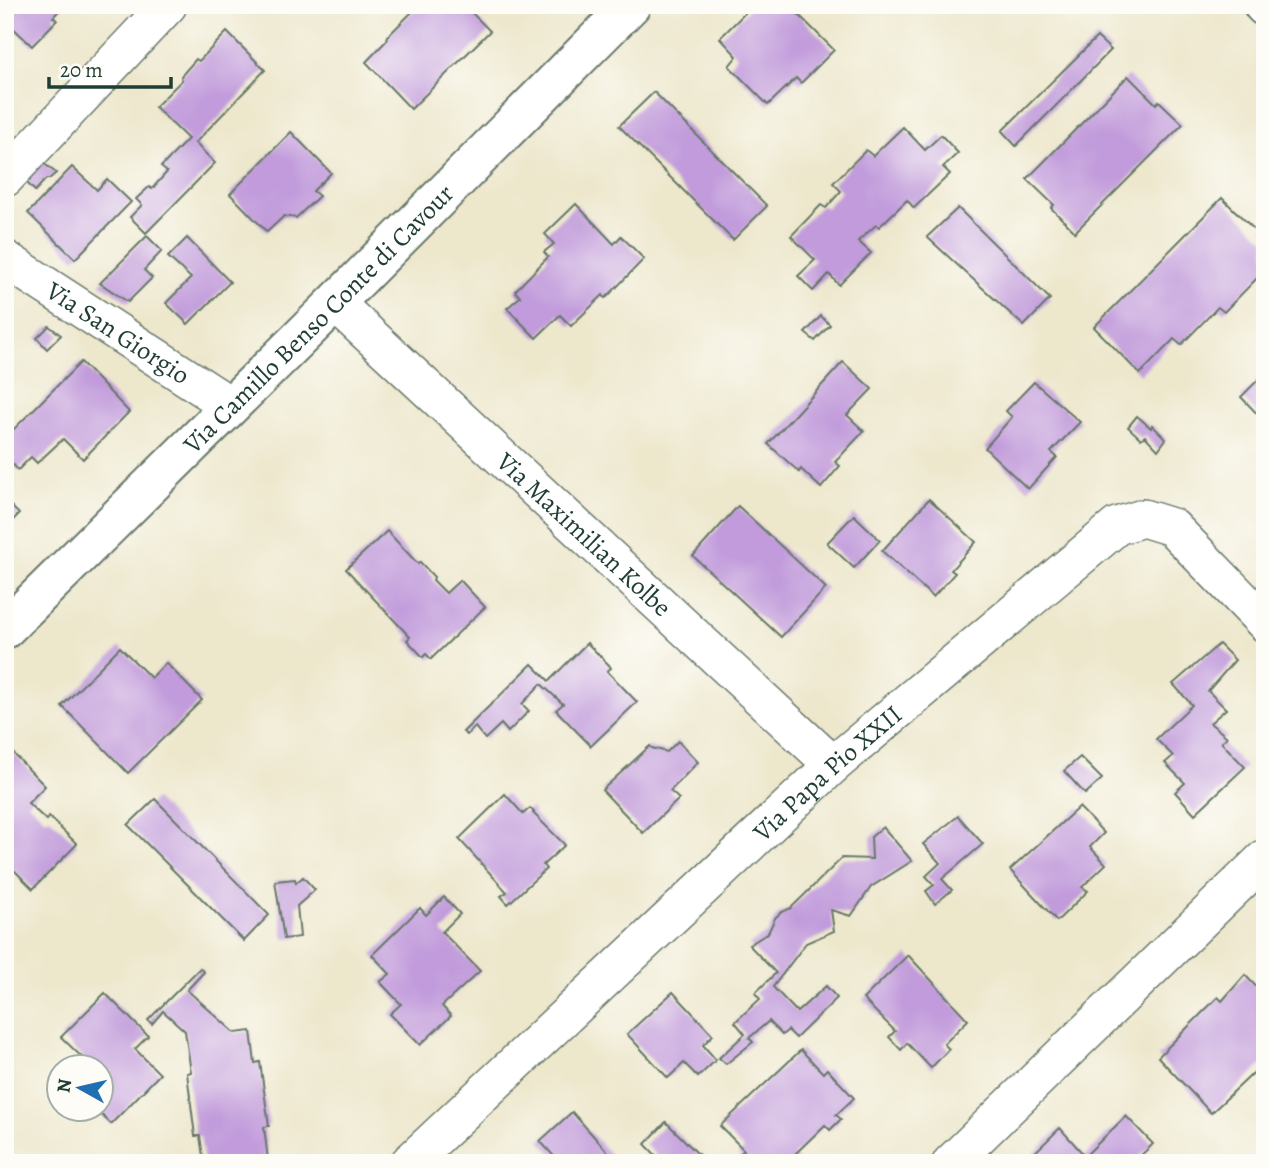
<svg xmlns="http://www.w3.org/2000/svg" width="1270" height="1168" font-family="Alegreya,serif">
<rect width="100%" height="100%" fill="#fdfcf7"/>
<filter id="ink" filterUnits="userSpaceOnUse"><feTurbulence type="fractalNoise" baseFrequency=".0143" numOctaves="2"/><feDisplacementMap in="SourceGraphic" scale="14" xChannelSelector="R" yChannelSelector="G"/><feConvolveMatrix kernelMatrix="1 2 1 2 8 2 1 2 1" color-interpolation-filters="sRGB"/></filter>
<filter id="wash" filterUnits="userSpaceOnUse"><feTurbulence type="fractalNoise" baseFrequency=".00686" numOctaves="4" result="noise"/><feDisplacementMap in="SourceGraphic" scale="28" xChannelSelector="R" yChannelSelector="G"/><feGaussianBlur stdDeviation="1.57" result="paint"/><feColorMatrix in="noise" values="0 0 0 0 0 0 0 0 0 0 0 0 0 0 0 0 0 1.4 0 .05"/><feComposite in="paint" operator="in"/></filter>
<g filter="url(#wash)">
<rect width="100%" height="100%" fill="#ede7cc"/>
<g id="blocks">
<!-- building -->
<g fill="#c19bdb">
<path d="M 5,5 L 64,5 L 53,17 L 57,20 L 32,46 L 8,23 L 5,27 Z"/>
<path d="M 419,5 L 464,5 L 490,31 L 411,109 L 366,62 L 388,39 L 387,37 Z"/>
<path d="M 753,5 L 789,5 L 834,50 L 801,83 L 796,78 L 768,105 L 729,66 L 737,56 L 720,38 Z"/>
<path d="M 227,32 L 265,70 L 195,143 L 215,163 L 146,233 L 130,217 L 142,205 L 136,199 L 149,187 L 152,189 L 167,172 L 161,167 L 188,139 L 155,107 L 182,80 L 181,76 L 196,59 L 199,61 Z"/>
<path d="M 1097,37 L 1111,50 L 1016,146 L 1002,131 Z"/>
<path d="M 1128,76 L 1156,104 L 1159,101 L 1183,124 L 1075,232 L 1051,208 L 1054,205 L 1027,179 Z"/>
<path d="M 654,92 L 767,206 L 733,240 L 619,126 Z"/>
<path d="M 903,127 L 925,150 L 941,135 L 958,153 L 943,167 L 950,174 L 914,208 L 907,200 L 879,227 L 876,225 L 858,241 L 871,253 L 839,285 L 829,274 L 813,291 L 798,276 L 815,260 L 791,236 L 821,205 L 826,208 L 841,191 L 833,183 L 866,150 L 873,156 Z"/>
<path d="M 291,132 L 331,173 L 313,191 L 319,196 L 296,218 L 284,216 L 267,232 L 230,194 Z"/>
<path d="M 42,162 L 56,173 L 49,179 L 46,179 L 35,191 L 25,181 Z"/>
<path d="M 72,167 L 97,190 L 107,179 L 131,202 L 75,259 L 28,213 Z"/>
<path d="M 1222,198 L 1265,240 L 1265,270 L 1224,312 L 1218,307 L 1181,345 L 1174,339 L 1140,374 L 1094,327 Z"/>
<path d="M 576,204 L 614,244 L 621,236 L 644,259 L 607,297 L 605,298 L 603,295 L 571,326 L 560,315 L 536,338 L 507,308 L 520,297 L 515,291 L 548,257 L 544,252 L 554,244 L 545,234 Z"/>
<path d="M 958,208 L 1050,299 L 1024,326 L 927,237 Z"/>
<path d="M 147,236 L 162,251 L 144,270 L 152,278 L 128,302 L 100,283 Z"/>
<path d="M 187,238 L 230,282 L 188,324 L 166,303 L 191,278 L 168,257 Z"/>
<path d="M 821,316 L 830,325 L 815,341 L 805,333 Z"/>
<path d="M 49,326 L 61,335 L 47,349 L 37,338 Z"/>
<path d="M 81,362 L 129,412 L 83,459 L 63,439 L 37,463 L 31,457 L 18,470 L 5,456 L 5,433 L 7,431 L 9,434 Z"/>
<path d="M 843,362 L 872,389 L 847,415 L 864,431 L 835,462 L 840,466 L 821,488 L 801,469 L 799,472 L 768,444 Z"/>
<path d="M 1265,373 L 1265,422 L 1241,397 Z"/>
<path d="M 1034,382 L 1080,422 L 1051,452 L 1057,457 L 1028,489 L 985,448 L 1012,417 L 1006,411 Z"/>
<path d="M 1137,416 L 1151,428 L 1152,425 L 1166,439 L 1158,450 L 1145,436 L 1141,439 L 1128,427 Z"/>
<path d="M 929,499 L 976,542 L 951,570 L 955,573 L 933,597 L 882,551 Z"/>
<path d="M 5,500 L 19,514 L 5,528 Z"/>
<path d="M 738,506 L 826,588 L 781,637 L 693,556 Z"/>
<path d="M 854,515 L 880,540 L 854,568 L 827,543 Z"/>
<path d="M 387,531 L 418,564 L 420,562 L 434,577 L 433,580 L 446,593 L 460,580 L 485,607 L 431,659 L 426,654 L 423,657 L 407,640 L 410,637 L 346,569 Z"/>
<path d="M 587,643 L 609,665 L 611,668 L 607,671 L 637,702 L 591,746 L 556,710 L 563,704 L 541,684 L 522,704 L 529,711 L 508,732 L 501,724 L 485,739 L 475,727 L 467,735 L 463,732 L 532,664 L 549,681 Z"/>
<path d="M 1219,644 L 1235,660 L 1208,691 L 1226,709 L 1210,723 L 1227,737 L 1221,742 L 1245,767 L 1195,814 L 1175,792 L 1185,783 L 1165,763 L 1173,756 L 1156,739 L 1192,705 L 1173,684 Z"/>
<path d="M 120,647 L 151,678 L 166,663 L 202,700 L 128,773 L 62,706 Z"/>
<path d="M 678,741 L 698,762 L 670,791 L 679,799 L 643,833 L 602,790 L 650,746 L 652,748 L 667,752 Z"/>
<path d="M 5,745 L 45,786 L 28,803 L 46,820 L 49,817 L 77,844 L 33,889 L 5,861 Z"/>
<path d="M 1080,757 L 1102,779 L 1085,794 L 1064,771 Z"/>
<path d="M 505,794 L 523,814 L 530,808 L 534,812 L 533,813 L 565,845 L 543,865 L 546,869 L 508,904 L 501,896 L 507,892 L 459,839 Z"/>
<path d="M 155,799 L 269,915 L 244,941 L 128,825 Z"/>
<path d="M 1079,807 L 1104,833 L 1090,847 L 1106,864 L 1082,887 L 1088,891 L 1057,921 L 1010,870 Z"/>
<path d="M 958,816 L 983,844 L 942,879 L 952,890 L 935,904 L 926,891 L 934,885 L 926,876 L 940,863 L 923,844 Z"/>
<path d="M 883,827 L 912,861 L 871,887 L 851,916 L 831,910 L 834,931 L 806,943 L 773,987 L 797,1012 L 826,986 L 837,998 L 796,1038 L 788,1030 L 782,1035 L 769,1021 L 749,1038 L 753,1042 L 726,1064 L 719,1058 L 745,1034 L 735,1022 L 760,999 L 755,993 L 776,973 L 749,945 L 768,933 L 775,918 L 780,913 L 791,908 L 842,858 L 872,859 L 871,837 Z"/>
<path d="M 303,877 L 315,890 L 297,906 L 300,937 L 284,939 L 275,881 L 295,879 L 296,883 Z"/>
<path d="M 444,897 L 460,914 L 442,932 L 480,971 L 442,1006 L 451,1016 L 420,1045 L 390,1014 L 401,1004 L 380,982 L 390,974 L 372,955 L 420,908 L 426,915 Z"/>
<path d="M 908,955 L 968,1020 L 944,1044 L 949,1049 L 931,1068 L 907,1043 L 901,1050 L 889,1037 L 895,1031 L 863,999 Z"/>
<path d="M 200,968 L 204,972 L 187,990 L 235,1033 L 251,1031 L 255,1063 L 260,1062 L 269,1126 L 264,1127 L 268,1160 L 244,1163 L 204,1163 L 200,1136 L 195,1136 L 187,1073 L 191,1072 L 185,1031 L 163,1011 L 152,1024 L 148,1020 Z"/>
<path d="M 1245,975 L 1265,996 L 1265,1062 L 1211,1113 L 1158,1057 L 1218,997 L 1222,1001 Z"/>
<path d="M 673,992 L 713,1035 L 703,1045 L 716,1060 L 698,1077 L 684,1063 L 668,1078 L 627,1034 Z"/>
<path d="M 105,993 L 148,1036 L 135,1049 L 160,1074 L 111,1124 L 95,1109 L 102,1109 L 102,1083 L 105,1080 L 102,1077 L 102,1066 L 91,1066 L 61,1037 Z"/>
<path d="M 801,1050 L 823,1073 L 827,1069 L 854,1098 L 836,1115 L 841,1119 L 830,1130 L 825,1125 L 793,1156 L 798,1160 L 795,1163 L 745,1163 L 738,1155 L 744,1150 L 720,1126 Z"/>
<path d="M 572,1112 L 598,1141 L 618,1163 L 560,1163 L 540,1141 Z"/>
<path d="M 1126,1116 L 1153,1144 L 1135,1161 L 1136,1163 L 1024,1163 L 1060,1128 L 1085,1156 Z"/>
<path d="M 666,1122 L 700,1156 L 706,1163 L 663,1163 L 645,1144 Z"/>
</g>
</g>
</g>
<g filter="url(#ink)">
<use href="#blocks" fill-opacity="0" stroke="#677869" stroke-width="2"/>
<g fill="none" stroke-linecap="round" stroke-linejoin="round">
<defs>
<g id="minor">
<path d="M 5,178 L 168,5"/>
<path id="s1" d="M 5,259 L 231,406"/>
<path id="s2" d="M 335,303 L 833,765"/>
<path id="s3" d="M 409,1163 L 833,765 L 1117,526 L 1143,518 L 1172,527 L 1265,623"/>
<path d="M 951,1163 L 1265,858"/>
</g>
<g id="tertiary">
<path d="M 1263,5 L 1265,7"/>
<path id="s4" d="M 5,629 L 335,303 L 631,5"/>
</g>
</defs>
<!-- minor casing -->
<use href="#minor" stroke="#677869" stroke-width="40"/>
<!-- tertiary casing -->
<use href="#tertiary" stroke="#677869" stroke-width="42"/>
<!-- minor -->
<use href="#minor" stroke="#fff" stroke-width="37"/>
<!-- tertiary -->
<use href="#tertiary" stroke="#fff" stroke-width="38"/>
</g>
</g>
<g text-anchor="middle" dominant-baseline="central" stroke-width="5" stroke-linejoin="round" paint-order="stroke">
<!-- street labels -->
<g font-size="26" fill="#1f3d34" stroke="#fdfcf7">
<text stroke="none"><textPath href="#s4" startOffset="441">Via Camillo Benso Conte di Cavour</textPath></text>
<text stroke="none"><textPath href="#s1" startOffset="135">Via San Giorgio</textPath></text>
<text stroke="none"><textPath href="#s2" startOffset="340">Via Maximilian Kolbe</textPath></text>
<text stroke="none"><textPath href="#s3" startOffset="572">Via Papa Pio XXII</textPath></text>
</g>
</g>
<!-- margin -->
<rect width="1270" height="1168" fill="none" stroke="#fdfcf7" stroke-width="28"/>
<!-- north arrow -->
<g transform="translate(80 1088) rotate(278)"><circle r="33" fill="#fdfcf7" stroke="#a4b0a9" stroke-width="2"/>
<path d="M0-5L12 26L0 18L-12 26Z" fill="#1f6fb2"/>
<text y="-10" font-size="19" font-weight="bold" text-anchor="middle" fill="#1f3d34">N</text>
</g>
<!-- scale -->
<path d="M49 77v10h122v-10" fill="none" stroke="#1f3d34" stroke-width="3.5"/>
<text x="60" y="77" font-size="21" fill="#1f3d34" stroke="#fdfcf7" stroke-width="5" paint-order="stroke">20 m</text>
</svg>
